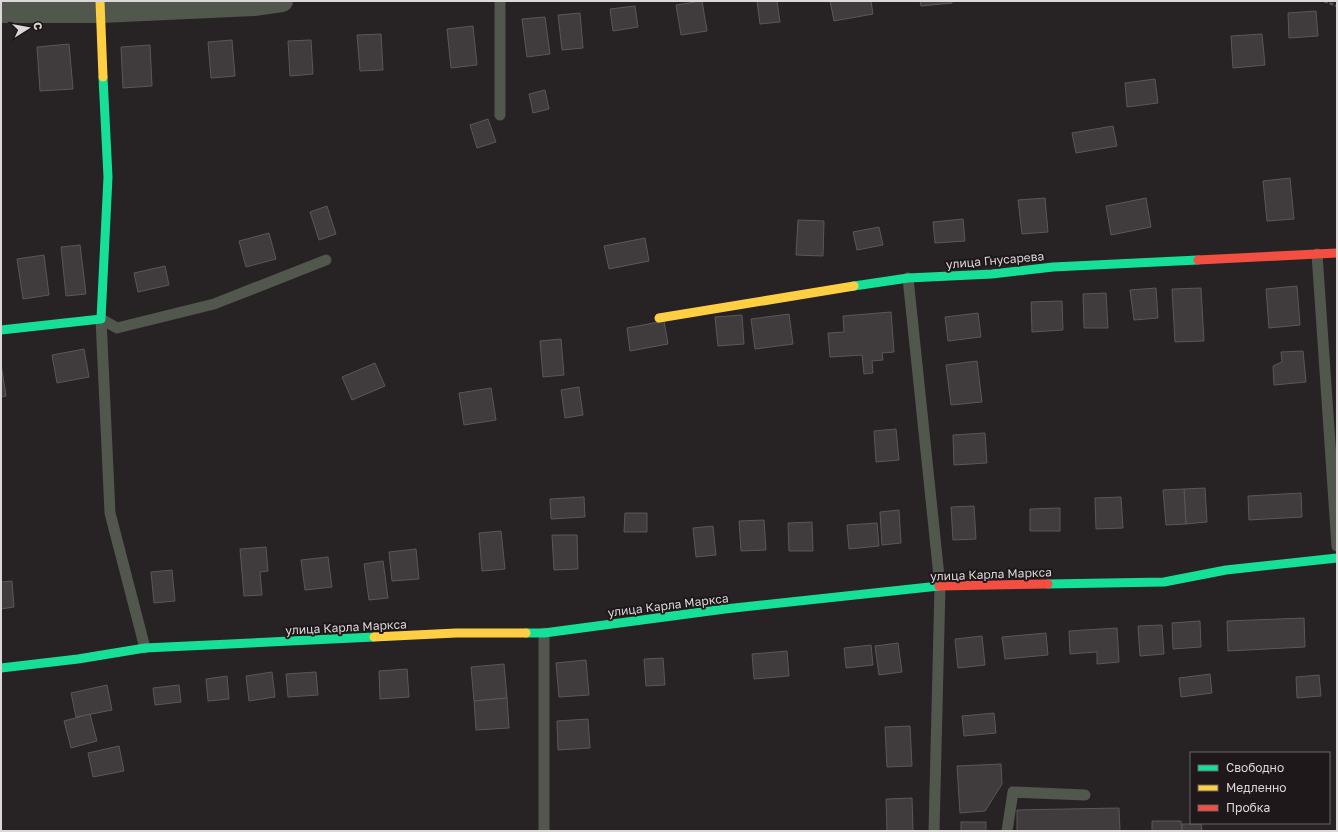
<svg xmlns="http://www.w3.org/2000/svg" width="1338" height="832" font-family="'Golos Text',sans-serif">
<rect width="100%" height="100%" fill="#272224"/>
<!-- building -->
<g fill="#403c3e" stroke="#5b5759">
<path d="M 702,1 L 707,31 L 681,35 L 676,5 Z"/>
<path d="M 757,1 L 777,1 L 780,22 L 760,24 Z"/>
<path d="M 830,1 L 871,1 L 873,14 L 834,21 Z"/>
<path d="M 920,1 L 952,1 L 952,3 L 921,6 Z"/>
<path d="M 635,6 L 638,27 L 613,31 L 610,9 Z"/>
<path d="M 1316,11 L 1318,36 L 1289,38 L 1288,13 Z"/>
<path d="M 580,13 L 583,48 L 562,50 L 558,15 Z"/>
<path d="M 545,17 L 550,54 L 527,57 L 522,19 Z"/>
<path d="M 473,26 L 477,65 L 451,68 L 447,29 Z"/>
<path d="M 381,34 L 383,70 L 360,71 L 357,35 Z"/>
<path d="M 1262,34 L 1265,65 L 1233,68 L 1231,36 Z"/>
<path d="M 232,40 L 235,76 L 211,78 L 208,42 Z"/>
<path d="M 311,40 L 313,74 L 290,76 L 288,41 Z"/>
<path d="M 69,44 L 73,89 L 40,91 L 37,47 Z"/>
<path d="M 150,45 L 152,86 L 123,88 L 121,47 Z"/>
<path d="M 1155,79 L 1158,103 L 1127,107 L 1125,83 Z"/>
<path d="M 545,90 L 549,109 L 533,113 L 529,94 Z"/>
<path d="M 488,119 L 496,142 L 477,148 L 470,125 Z"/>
<path d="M 1113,126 L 1117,146 L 1076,153 L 1072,133 Z"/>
<path d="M 1290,178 L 1294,219 L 1267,221 L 1263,181 Z"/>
<path d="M 1045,198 L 1048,232 L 1022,234 L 1018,200 Z"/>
<path d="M 1146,198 L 1151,227 L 1111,235 L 1106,206 Z"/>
<path d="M 327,206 L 336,234 L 319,240 L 310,212 Z"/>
<path d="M 963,219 L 965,241 L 935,243 L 933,222 Z"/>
<path d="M 798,220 L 824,221 L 823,256 L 796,255 Z"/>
<path d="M 879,227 L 883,245 L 857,250 L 853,232 Z"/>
<path d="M 269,233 L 276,259 L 246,267 L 239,241 Z"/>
<path d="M 645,238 L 649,261 L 609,269 L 604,246 Z"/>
<path d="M 80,245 L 86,294 L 66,296 L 61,247 Z"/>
<path d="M 44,255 L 49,295 L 23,299 L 17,259 Z"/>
<path d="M 165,266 L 169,285 L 138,292 L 134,273 Z"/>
<path d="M 1297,286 L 1300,325 L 1269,328 L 1266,289 Z"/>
<path d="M 1156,288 L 1158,318 L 1134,320 L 1130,290 Z"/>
<path d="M 1201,288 L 1204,341 L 1175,342 L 1172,289 Z"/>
<path d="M 1106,293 L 1108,328 L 1084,328 L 1083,294 Z"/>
<path d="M 1062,301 L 1063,330 L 1032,332 L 1031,302 Z"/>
<path d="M 891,312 L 894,352 L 882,353 L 883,360 L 872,361 L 873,373 L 864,374 L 862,355 L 830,357 L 828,333 L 844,332 L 843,316 Z"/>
<path d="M 978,313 L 981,337 L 948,341 L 945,317 Z"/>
<path d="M 789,314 L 793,344 L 755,349 L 751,319 Z"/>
<path d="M 742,315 L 744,344 L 718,346 L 715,317 Z"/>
<path d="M 664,321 L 668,344 L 630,351 L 627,328 Z"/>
<path d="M 561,339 L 564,375 L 543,377 L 540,341 Z"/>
<path d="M 84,349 L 89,377 L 57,383 L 52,355 Z"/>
<path d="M 1303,351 L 1306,382 L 1274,385 L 1273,366 L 1282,362 L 1281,352 Z"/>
<path d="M 977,361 L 982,402 L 951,405 L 946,365 Z"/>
<path d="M 375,363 L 385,386 L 352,400 L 342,377 Z"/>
<path d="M 1,364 L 6,396 L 1,397 Z"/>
<path d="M 579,387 L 583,415 L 565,418 L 561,390 Z"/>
<path d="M 491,388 L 496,420 L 464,425 L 459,393 Z"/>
<path d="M 896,429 L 899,460 L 876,462 L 874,431 Z"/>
<path d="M 985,433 L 987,463 L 954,465 L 953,435 Z"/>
<path d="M 1205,488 L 1207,522 L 1186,524 L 1184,489 Z"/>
<path d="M 1184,489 L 1186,524 L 1166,525 L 1163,490 Z"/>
<path d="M 1301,493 L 1302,517 L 1249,520 L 1248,496 Z"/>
<path d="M 584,497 L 585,517 L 551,519 L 550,499 Z"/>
<path d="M 1121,497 L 1123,528 L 1096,529 L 1095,498 Z"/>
<path d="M 974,506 L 976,539 L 953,540 L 951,507 Z"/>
<path d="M 1060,508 L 1060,531 L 1030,531 L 1030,509 Z"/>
<path d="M 899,510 L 901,543 L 882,545 L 880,512 Z"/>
<path d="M 625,513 L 647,513 L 647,532 L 624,532 Z"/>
<path d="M 764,520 L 766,550 L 741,551 L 739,521 Z"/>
<path d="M 812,522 L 813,551 L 789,551 L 788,523 Z"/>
<path d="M 877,523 L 879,546 L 849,549 L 847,525 Z"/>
<path d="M 713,526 L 716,555 L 696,557 L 693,528 Z"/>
<path d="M 501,531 L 505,569 L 482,571 L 479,533 Z"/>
<path d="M 552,535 L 577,535 L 578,569 L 554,570 Z"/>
<path d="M 266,547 L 268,571 L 260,572 L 262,595 L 244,596 L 240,549 Z"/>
<path d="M 416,549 L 419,579 L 392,581 L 389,552 Z"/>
<path d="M 328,557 L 332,587 L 305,590 L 301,560 Z"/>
<path d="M 383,561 L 388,598 L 369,600 L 364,564 Z"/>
<path d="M 172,570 L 175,601 L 154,603 L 151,572 Z"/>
<path d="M 12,581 L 14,607 L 1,609 L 1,582 Z"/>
<path d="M 1304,618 L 1305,647 L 1228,651 L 1227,621 Z"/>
<path d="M 1200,621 L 1201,647 L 1173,649 L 1172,623 Z"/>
<path d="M 1162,625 L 1164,654 L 1140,656 L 1138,626 Z"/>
<path d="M 1117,628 L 1119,662 L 1097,664 L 1097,652 L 1070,654 L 1069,631 Z"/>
<path d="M 1046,633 L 1048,655 L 1005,659 L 1002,637 Z"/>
<path d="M 982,636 L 985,665 L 958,668 L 955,639 Z"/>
<path d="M 898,643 L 902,672 L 879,675 L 875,646 Z"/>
<path d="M 871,645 L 873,665 L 846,668 L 844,648 Z"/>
<path d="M 787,651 L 789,676 L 754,679 L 752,654 Z"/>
<path d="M 663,658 L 665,685 L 646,686 L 644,659 Z"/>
<path d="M 586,660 L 589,695 L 559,697 L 556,663 Z"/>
<path d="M 504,664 L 507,698 L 474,701 L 471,667 Z"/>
<path d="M 407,669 L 409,697 L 380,699 L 379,671 Z"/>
<path d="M 272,672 L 275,697 L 249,701 L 246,676 Z"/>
<path d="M 316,672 L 318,695 L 288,697 L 286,674 Z"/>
<path d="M 1210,674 L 1212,693 L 1181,697 L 1179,678 Z"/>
<path d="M 1319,675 L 1321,696 L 1297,698 L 1296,677 Z"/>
<path d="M 227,676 L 229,699 L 208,701 L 206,679 Z"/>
<path d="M 107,685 L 112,710 L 76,717 L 71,693 Z"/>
<path d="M 179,685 L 181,702 L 155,705 L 153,688 Z"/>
<path d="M 507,698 L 509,728 L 476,730 L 474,701 Z"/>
<path d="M 994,713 L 996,733 L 964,736 L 962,716 Z"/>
<path d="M 90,714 L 97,741 L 71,748 L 64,721 Z"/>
<path d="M 588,719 L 590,748 L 558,750 L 557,721 Z"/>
<path d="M 910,726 L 912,766 L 887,767 L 885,727 Z"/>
<path d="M 119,746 L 124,771 L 93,777 L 88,753 Z"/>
<path d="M 1001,764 L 1002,784 L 985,811 L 960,813 L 957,766 Z"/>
<path d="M 912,798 L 913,831 L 887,831 L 886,799 Z"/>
<path d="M 1119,808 L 1120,831 L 1017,831 L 1017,810 Z"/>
<path d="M 1152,821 L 1181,821 L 1182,831 L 1152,831 Z"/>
<rect x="961" y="822" width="25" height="9"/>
<path d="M 1182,824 L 1201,824 L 1202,831 L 1182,831 Z"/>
</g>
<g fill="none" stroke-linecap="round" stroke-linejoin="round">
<!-- path -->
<path stroke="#565853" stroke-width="2.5" stroke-dasharray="4 2" stroke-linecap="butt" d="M 1324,1 L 1337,6"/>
<!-- lane -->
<g stroke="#51574d" stroke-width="11">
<path d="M 500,115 L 500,1"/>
<path d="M 1317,254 L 1337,546"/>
<path d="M 908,278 L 940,586 L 934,831"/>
<path d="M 101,319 L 110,513 L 145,648"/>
<path d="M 101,319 L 117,328 L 214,304 L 326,260"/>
<path d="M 544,831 L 544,633"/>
<path d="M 1007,831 L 1013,792 L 1085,795"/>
</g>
<!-- street -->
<path stroke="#51574d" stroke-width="22" d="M 1,12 L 101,12 L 254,5 L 282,1"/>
<!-- fast -->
<g stroke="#16e098" stroke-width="9">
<path d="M 854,286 L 908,278 L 992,274 L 1053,267 L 1198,260"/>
<path d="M 1,330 L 101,319 L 108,177 L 103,77"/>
<path d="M 1048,584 L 1164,582 L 1226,570 L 1337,558"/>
<path d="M 526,633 L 544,633 L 725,609 L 939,586"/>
<path d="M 1,668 L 78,659 L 145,648 L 374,637"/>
</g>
<!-- slow -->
<g stroke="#ffcf43" stroke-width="9">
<path d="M 100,1 L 103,77"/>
<path d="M 659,318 L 854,286"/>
<path d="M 374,637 L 456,633 L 526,633"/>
</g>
<!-- jam -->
<g stroke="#f24e42" stroke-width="9">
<path d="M 1198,260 L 1337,253"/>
<path d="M 939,586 L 1048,584"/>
</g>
</g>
<g text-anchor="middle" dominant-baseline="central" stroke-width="4" stroke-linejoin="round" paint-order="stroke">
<!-- street labels -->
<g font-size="12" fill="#dcd7d9" stroke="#1e181b">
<text transform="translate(995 260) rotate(-5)">улица Гнусарева</text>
<text transform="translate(991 574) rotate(-2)">улица Карла Маркса</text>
<text transform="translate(668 605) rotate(-7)">улица Карла Маркса</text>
<text transform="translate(346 627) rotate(-3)">улица Карла Маркса</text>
</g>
</g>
<!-- border -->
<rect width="1338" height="832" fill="none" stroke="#dcd7d9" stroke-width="4"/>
<!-- legend -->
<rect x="1190" y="752" width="140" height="72" fill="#1e181b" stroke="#6a6467"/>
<rect x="1198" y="765" width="20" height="6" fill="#16e098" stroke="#6a6467"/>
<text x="1226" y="772" font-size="12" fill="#dcd7d9">Свободно</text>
<rect x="1198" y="785" width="20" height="6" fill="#ffcf43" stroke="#6a6467"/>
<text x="1226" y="792" font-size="12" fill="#dcd7d9">Медленно</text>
<rect x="1198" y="805" width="20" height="6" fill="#f24e42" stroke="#6a6467"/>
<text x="1226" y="812" font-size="12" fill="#dcd7d9">Пробка</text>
<!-- north arrow -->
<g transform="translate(28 28) rotate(79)" stroke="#1e181b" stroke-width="3" paint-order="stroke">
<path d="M0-3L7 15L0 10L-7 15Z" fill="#dcd7d9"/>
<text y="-6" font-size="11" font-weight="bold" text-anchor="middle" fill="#dcd7d9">С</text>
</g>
</svg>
